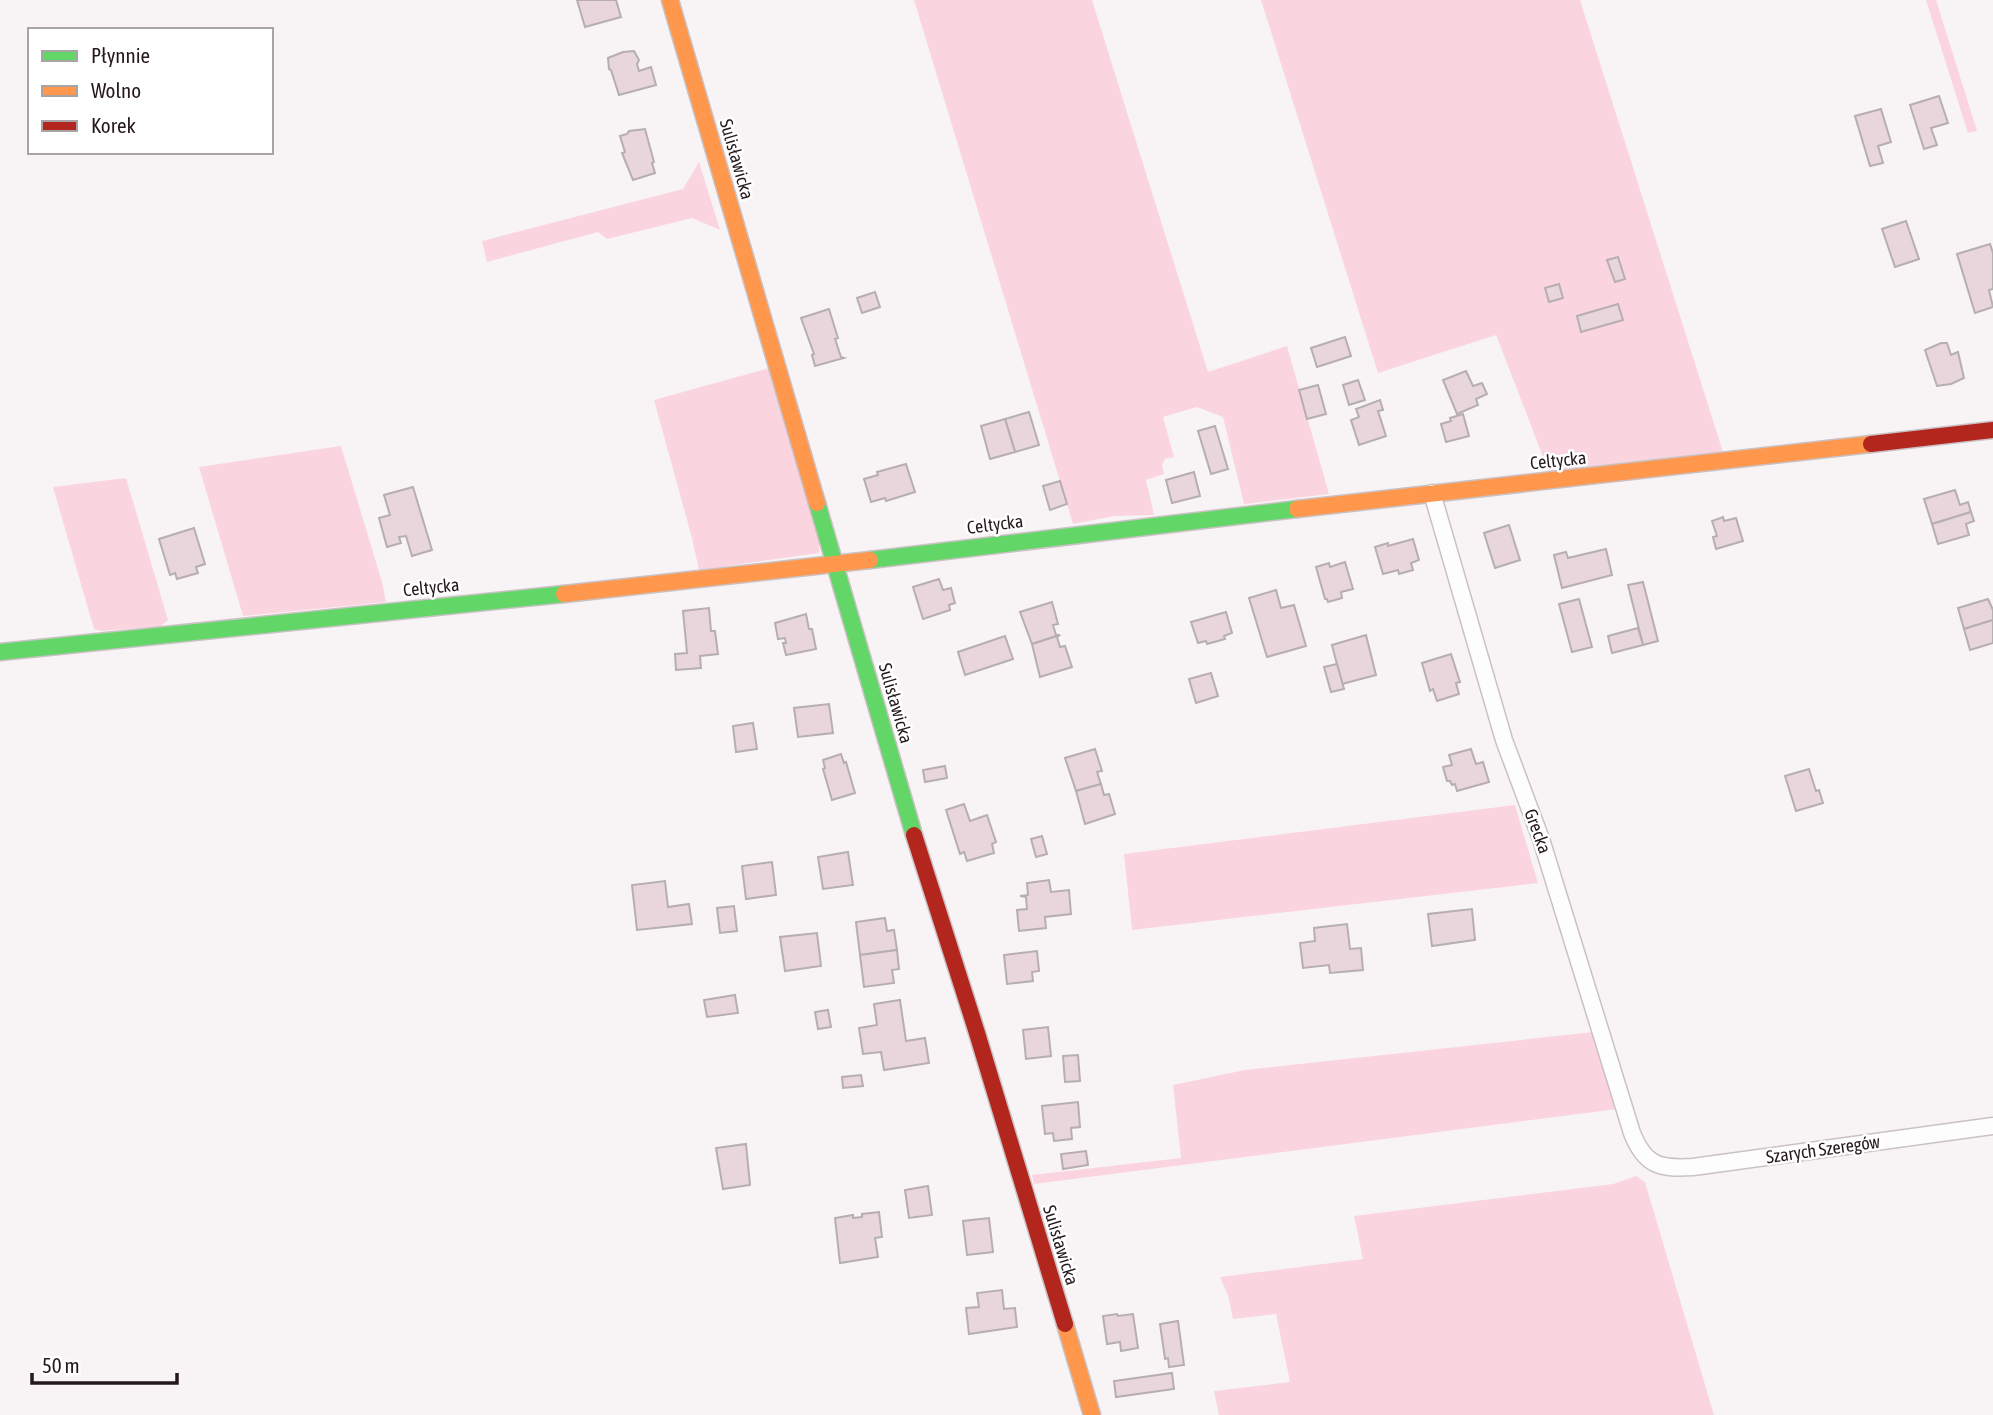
<svg xmlns="http://www.w3.org/2000/svg" width="1993" height="1415" font-family="'Asap Condensed',sans-serif">
<rect width="100%" height="100%" fill="#f8f4f5"/>
<!-- green -->
<g fill="#fad5e0">
<path d="M 914,0 L 1092,0 L 1208,372 L 1287,346 L 1329,494 L 1244,504 L 1223,417 L 1197,407 L 1163,417 L 1174,457 L 1165,459 L 1162,465 L 1164,474 L 1146,480 L 1154,515 L 1114,516 L 1073,524 Z"/>
<path d="M 1261,0 L 1580,0 L 1723,452 L 1549,472 L 1496,335 L 1378,373 Z"/>
<path d="M 1926,0 L 1936,0 L 1977,131 L 1968,133 Z"/>
<path d="M 699,162 L 720,230 L 692,218 L 607,239 L 598,232 L 487,262 L 482,241 L 683,189 Z"/>
<path d="M 769,368 L 819,542 L 819,553 L 699,570 L 692,538 L 654,400 Z"/>
<path d="M 341,446 L 382,582 L 386,602 L 243,616 L 199,467 Z"/>
<path d="M 126,478 L 168,620 L 161,626 L 101,631 L 94,629 L 53,487 Z"/>
<path d="M 1515,805 L 1538,883 L 1132,930 L 1124,854 Z"/>
<path d="M 1594,1032 L 1617,1109 L 1034,1184 L 1032,1175 L 1181,1158 L 1173,1085 L 1245,1070 Z"/>
<path d="M 1636,1176 L 1645,1182 L 1714,1415 L 1219,1415 L 1214,1391 L 1290,1382 L 1276,1314 L 1233,1319 L 1228,1295 L 1220,1277 L 1363,1259 L 1354,1216 L 1613,1184 Z"/>
</g>
<!-- building -->
<g fill="#e8d6dc" stroke="#b6aeb0" stroke-width="2">
<path d="M 577,0 L 616,0 L 621,17 L 585,27 Z"/>
<path d="M 634,51 L 639,60 L 637,64 L 639,71 L 651,67 L 656,85 L 619,95 L 611,70 L 609,69 L 608,58 L 623,52 Z"/>
<path d="M 1939,96 L 1948,123 L 1931,128 L 1937,145 L 1924,149 L 1910,105 Z"/>
<path d="M 1881,109 L 1891,142 L 1878,146 L 1883,163 L 1870,166 L 1855,116 Z"/>
<path d="M 645,129 L 654,162 L 652,163 L 655,173 L 633,180 L 622,153 L 625,152 L 620,136 L 627,134 L 629,131 Z"/>
<path d="M 1906,221 L 1919,259 L 1895,267 L 1882,229 Z"/>
<path d="M 1990,244 L 1993,253 L 1993,289 L 1989,290 L 1993,307 L 1975,313 L 1957,254 Z"/>
<path d="M 1618,257 L 1625,279 L 1615,282 L 1607,260 Z"/>
<path d="M 1559,284 L 1563,298 L 1549,302 L 1545,288 Z"/>
<path d="M 875,292 L 880,307 L 862,313 L 857,298 Z"/>
<path d="M 1618,304 L 1623,320 L 1581,332 L 1577,316 Z"/>
<path d="M 829,309 L 838,338 L 835,339 L 841,357 L 844,358 L 815,366 L 812,355 L 814,354 L 801,318 Z"/>
<path d="M 1345,337 L 1351,356 L 1317,367 L 1311,348 Z"/>
<path d="M 1941,343 L 1947,343 L 1951,355 L 1958,352 L 1964,378 L 1951,384 L 1937,386 L 1925,350 Z"/>
<path d="M 1466,371 L 1473,386 L 1482,383 L 1487,394 L 1476,399 L 1478,405 L 1457,414 L 1443,380 Z"/>
<path d="M 1358,380 L 1365,400 L 1349,405 L 1343,385 Z"/>
<path d="M 1318,385 L 1326,414 L 1307,419 L 1299,390 Z"/>
<path d="M 1380,400 L 1383,410 L 1378,411 L 1386,436 L 1359,445 L 1351,420 L 1359,417 L 1356,409 Z"/>
<path d="M 1029,412 L 1039,445 L 1015,452 L 1005,419 Z"/>
<path d="M 1463,414 L 1469,436 L 1446,442 L 1441,424 L 1451,421 L 1450,418 Z"/>
<path d="M 1005,419 L 1015,452 L 990,459 L 981,426 Z"/>
<path d="M 1215,426 L 1228,469 L 1211,474 L 1198,431 Z"/>
<path d="M 906,464 L 915,492 L 886,501 L 885,498 L 871,502 L 864,479 L 878,475 L 877,472 Z"/>
<path d="M 1194,472 L 1200,496 L 1172,503 L 1166,480 Z"/>
<path d="M 1060,481 L 1067,504 L 1050,510 L 1043,486 Z"/>
<path d="M 413,487 L 432,550 L 412,556 L 406,536 L 399,537 L 401,543 L 387,547 L 379,518 L 390,515 L 384,495 Z"/>
<path d="M 1955,490 L 1960,505 L 1968,502 L 1971,512 L 1932,524 L 1924,499 Z"/>
<path d="M 1971,512 L 1974,521 L 1966,524 L 1969,535 L 1938,544 L 1932,524 Z"/>
<path d="M 1723,517 L 1724,521 L 1736,518 L 1743,541 L 1716,549 L 1713,537 L 1717,536 L 1712,521 Z"/>
<path d="M 1509,525 L 1520,560 L 1495,568 L 1484,533 Z"/>
<path d="M 194,528 L 205,564 L 196,567 L 198,573 L 177,579 L 175,573 L 170,575 L 159,539 Z"/>
<path d="M 1413,539 L 1419,560 L 1411,563 L 1413,570 L 1399,574 L 1398,570 L 1383,574 L 1375,547 L 1388,543 L 1388,546 Z"/>
<path d="M 1606,549 L 1612,575 L 1562,588 L 1554,555 L 1566,552 L 1568,558 Z"/>
<path d="M 1345,562 L 1353,589 L 1341,592 L 1342,598 L 1328,602 L 1327,599 L 1325,599 L 1316,567 L 1329,563 L 1330,567 Z"/>
<path d="M 939,579 L 943,590 L 951,588 L 955,603 L 949,605 L 950,610 L 923,619 L 913,587 Z"/>
<path d="M 1643,582 L 1658,641 L 1643,645 L 1628,585 Z"/>
<path d="M 1276,590 L 1281,608 L 1294,605 L 1306,646 L 1267,657 L 1249,598 Z"/>
<path d="M 1579,599 L 1592,647 L 1572,652 L 1559,604 Z"/>
<path d="M 1988,599 L 1993,610 L 1993,620 L 1964,629 L 1958,608 Z"/>
<path d="M 1052,602 L 1058,624 L 1053,625 L 1056,635 L 1060,635 L 1032,644 L 1020,612 Z"/>
<path d="M 709,608 L 711,631 L 715,631 L 718,654 L 700,656 L 701,668 L 676,670 L 675,654 L 687,653 L 683,611 Z"/>
<path d="M 1226,612 L 1232,633 L 1224,636 L 1225,639 L 1207,644 L 1206,641 L 1198,643 L 1191,622 Z"/>
<path d="M 806,614 L 809,629 L 812,629 L 816,649 L 786,655 L 783,643 L 786,643 L 785,638 L 778,639 L 775,623 Z"/>
<path d="M 1993,620 L 1993,643 L 1970,650 L 1964,629 Z"/>
<path d="M 1638,628 L 1643,645 L 1612,653 L 1608,636 Z"/>
<path d="M 1060,635 L 1057,637 L 1060,647 L 1065,646 L 1072,667 L 1040,677 L 1032,644 Z"/>
<path d="M 1366,635 L 1376,675 L 1342,684 L 1332,645 Z"/>
<path d="M 1005,636 L 1013,659 L 965,675 L 958,652 Z"/>
<path d="M 1451,654 L 1460,682 L 1456,683 L 1459,694 L 1437,701 L 1433,689 L 1430,691 L 1422,663 Z"/>
<path d="M 1337,664 L 1344,689 L 1331,692 L 1324,667 Z"/>
<path d="M 1211,673 L 1218,696 L 1196,703 L 1189,679 Z"/>
<path d="M 829,704 L 833,733 L 798,737 L 794,708 Z"/>
<path d="M 753,723 L 757,749 L 736,752 L 733,726 Z"/>
<path d="M 1095,749 L 1102,771 L 1097,772 L 1101,784 L 1076,791 L 1065,758 Z"/>
<path d="M 1471,749 L 1476,764 L 1483,762 L 1489,782 L 1457,791 L 1455,784 L 1452,785 L 1450,781 L 1447,781 L 1443,767 L 1452,765 L 1449,755 Z"/>
<path d="M 841,754 L 844,763 L 846,762 L 855,793 L 832,800 L 823,769 L 825,768 L 823,760 Z"/>
<path d="M 945,766 L 947,778 L 925,782 L 923,770 Z"/>
<path d="M 1809,769 L 1816,791 L 1819,790 L 1823,803 L 1796,811 L 1785,776 Z"/>
<path d="M 1101,784 L 1104,795 L 1109,794 L 1115,814 L 1085,824 L 1076,791 Z"/>
<path d="M 964,804 L 970,821 L 987,815 L 996,842 L 992,844 L 994,853 L 967,861 L 964,852 L 960,854 L 946,810 Z"/>
<path d="M 1042,836 L 1047,854 L 1036,857 L 1031,839 Z"/>
<path d="M 848,852 L 853,885 L 823,889 L 818,857 Z"/>
<path d="M 772,862 L 776,895 L 746,899 L 742,866 Z"/>
<path d="M 1049,880 L 1051,892 L 1069,890 L 1071,914 L 1045,917 L 1046,928 L 1019,931 L 1017,910 L 1027,909 L 1026,897 L 1020,896 L 1028,895 L 1027,883 Z"/>
<path d="M 665,881 L 668,907 L 689,904 L 692,924 L 637,930 L 632,885 Z"/>
<path d="M 734,906 L 737,931 L 720,933 L 717,908 Z"/>
<path d="M 1472,909 L 1475,940 L 1432,946 L 1428,914 Z"/>
<path d="M 885,918 L 887,931 L 894,930 L 897,950 L 860,955 L 856,922 Z"/>
<path d="M 1347,924 L 1350,949 L 1361,948 L 1363,970 L 1330,973 L 1329,965 L 1303,968 L 1300,943 L 1315,941 L 1314,928 Z"/>
<path d="M 817,933 L 821,966 L 785,971 L 780,937 Z"/>
<path d="M 897,950 L 899,969 L 892,970 L 894,983 L 864,987 L 860,955 Z"/>
<path d="M 1037,951 L 1039,971 L 1032,972 L 1033,981 L 1007,984 L 1004,955 Z"/>
<path d="M 735,995 L 738,1013 L 707,1017 L 704,1000 Z"/>
<path d="M 900,1000 L 906,1041 L 925,1038 L 929,1063 L 884,1070 L 881,1052 L 863,1054 L 859,1028 L 877,1025 L 874,1004 Z"/>
<path d="M 828,1010 L 831,1027 L 818,1029 L 815,1012 Z"/>
<path d="M 1048,1027 L 1051,1056 L 1026,1059 L 1023,1030 Z"/>
<path d="M 1078,1055 L 1080,1081 L 1065,1082 L 1063,1056 Z"/>
<path d="M 861,1075 L 863,1086 L 843,1088 L 842,1077 Z"/>
<path d="M 1078,1102 L 1080,1127 L 1071,1128 L 1072,1139 L 1054,1141 L 1053,1133 L 1045,1134 L 1042,1106 Z"/>
<path d="M 746,1144 L 750,1185 L 723,1189 L 716,1148 Z"/>
<path d="M 1086,1151 L 1088,1165 L 1063,1169 L 1061,1154 Z"/>
<path d="M 928,1186 L 932,1215 L 909,1218 L 905,1190 Z"/>
<path d="M 879,1212 L 882,1237 L 875,1238 L 878,1257 L 840,1263 L 835,1218 L 853,1215 L 853,1218 L 862,1217 L 862,1214 Z"/>
<path d="M 989,1218 L 993,1252 L 967,1255 L 963,1221 Z"/>
<path d="M 1002,1290 L 1004,1309 L 1015,1308 L 1017,1327 L 969,1334 L 966,1308 L 979,1307 L 977,1293 Z"/>
<path d="M 1117,1314 L 1118,1316 L 1133,1314 L 1138,1348 L 1121,1351 L 1120,1342 L 1107,1344 L 1103,1316 Z"/>
<path d="M 1178,1321 L 1184,1365 L 1169,1367 L 1168,1358 L 1165,1359 L 1160,1324 Z"/>
<path d="M 1172,1373 L 1174,1389 L 1116,1397 L 1114,1381 Z"/>
</g>
<g fill="none" stroke-linecap="round" stroke-linejoin="round">
<defs>
<path id="street" d="M 1432,493 L 1504,740 L 1541,839 L 1632,1133 C 1645,1166 1660,1169 1693,1167 L 1993,1126"/>
<g id="fast">
<path d="M 817,503 L 914,835"/>
<path d="M 870,560 L 1297,509"/>
<path d="M 0,652 L 564,594"/>
</g>
<g id="slow">
<path d="M 670,0 L 817,503"/>
<path d="M 1297,509 L 1871,444"/>
<path d="M 564,594 L 870,560"/>
<path d="M 1065,1324 L 1092,1415"/>
</g>
<g id="jam">
<path d="M 1871,444 L 1993,430"/>
<path d="M 914,835 L 977,1033 L 1065,1324"/>
</g>
</defs>
<!-- street casing -->
<use href="#street" stroke="#cac1c4" stroke-width="19"/>
<!-- fast casing -->
<use href="#fast" stroke="#cac1c4" stroke-width="19"/>
<!-- slow casing -->
<use href="#slow" stroke="#cac1c4" stroke-width="19"/>
<!-- jam casing -->
<use href="#jam" stroke="#cac1c4" stroke-width="19"/>
<!-- street -->
<use href="#street" stroke="#fefdfe" stroke-width="16"/>
<!-- fast -->
<use href="#fast" stroke="#63d668" stroke-width="16"/>
<!-- slow -->
<use href="#slow" stroke="#ff974d" stroke-width="16"/>
<!-- jam -->
<use href="#jam" stroke="#b3261e" stroke-width="16"/>
</g>
<g text-anchor="middle" dominant-baseline="central" stroke-width="5" stroke-linejoin="round" paint-order="stroke">
<!-- street labels -->
<g font-size="18" fill="#25181c" stroke="#fff">
<text transform="translate(737 159) rotate(74)">Sulisławicka</text>
<text transform="translate(1558 460) rotate(-6)">Celtycka</text>
<text transform="translate(995 524) rotate(-7)">Celtycka</text>
<text transform="translate(431 587) rotate(-6)">Celtycka</text>
<text transform="translate(896 703) rotate(74)">Sulisławicka</text>
<text transform="translate(1538 831) rotate(70)">Grecka</text>
<text transform="translate(1823 1149) rotate(-8)">Szarych Szeregów</text>
<text transform="translate(1061 1245) rotate(73)">Sulisławicka</text>
</g>
</g>
<!-- legend -->
<rect x="28" y="28" width="245" height="126" fill="#ffffff" stroke="#a8a3a4" stroke-width="2"/>
<rect x="42" y="51" width="35" height="10" fill="#63d668" stroke="#a8a3a4" stroke-width="2"/>
<text x="91" y="63" font-size="21" fill="#25181c">Płynnie</text>
<rect x="42" y="86" width="35" height="10" fill="#ff974d" stroke="#a8a3a4" stroke-width="2"/>
<text x="91" y="98" font-size="21" fill="#25181c">Wolno</text>
<rect x="42" y="121" width="35" height="10" fill="#b3261e" stroke="#a8a3a4" stroke-width="2"/>
<text x="91" y="133" font-size="21" fill="#25181c">Korek</text>
<!-- scale -->
<path d="M32 1373v10h145v-10" fill="none" stroke="#25181c" stroke-width="3.5"/>
<text x="42" y="1373" font-size="21" fill="#25181c" stroke="#ffffff" stroke-width="5" paint-order="stroke">50 m</text>
</svg>
